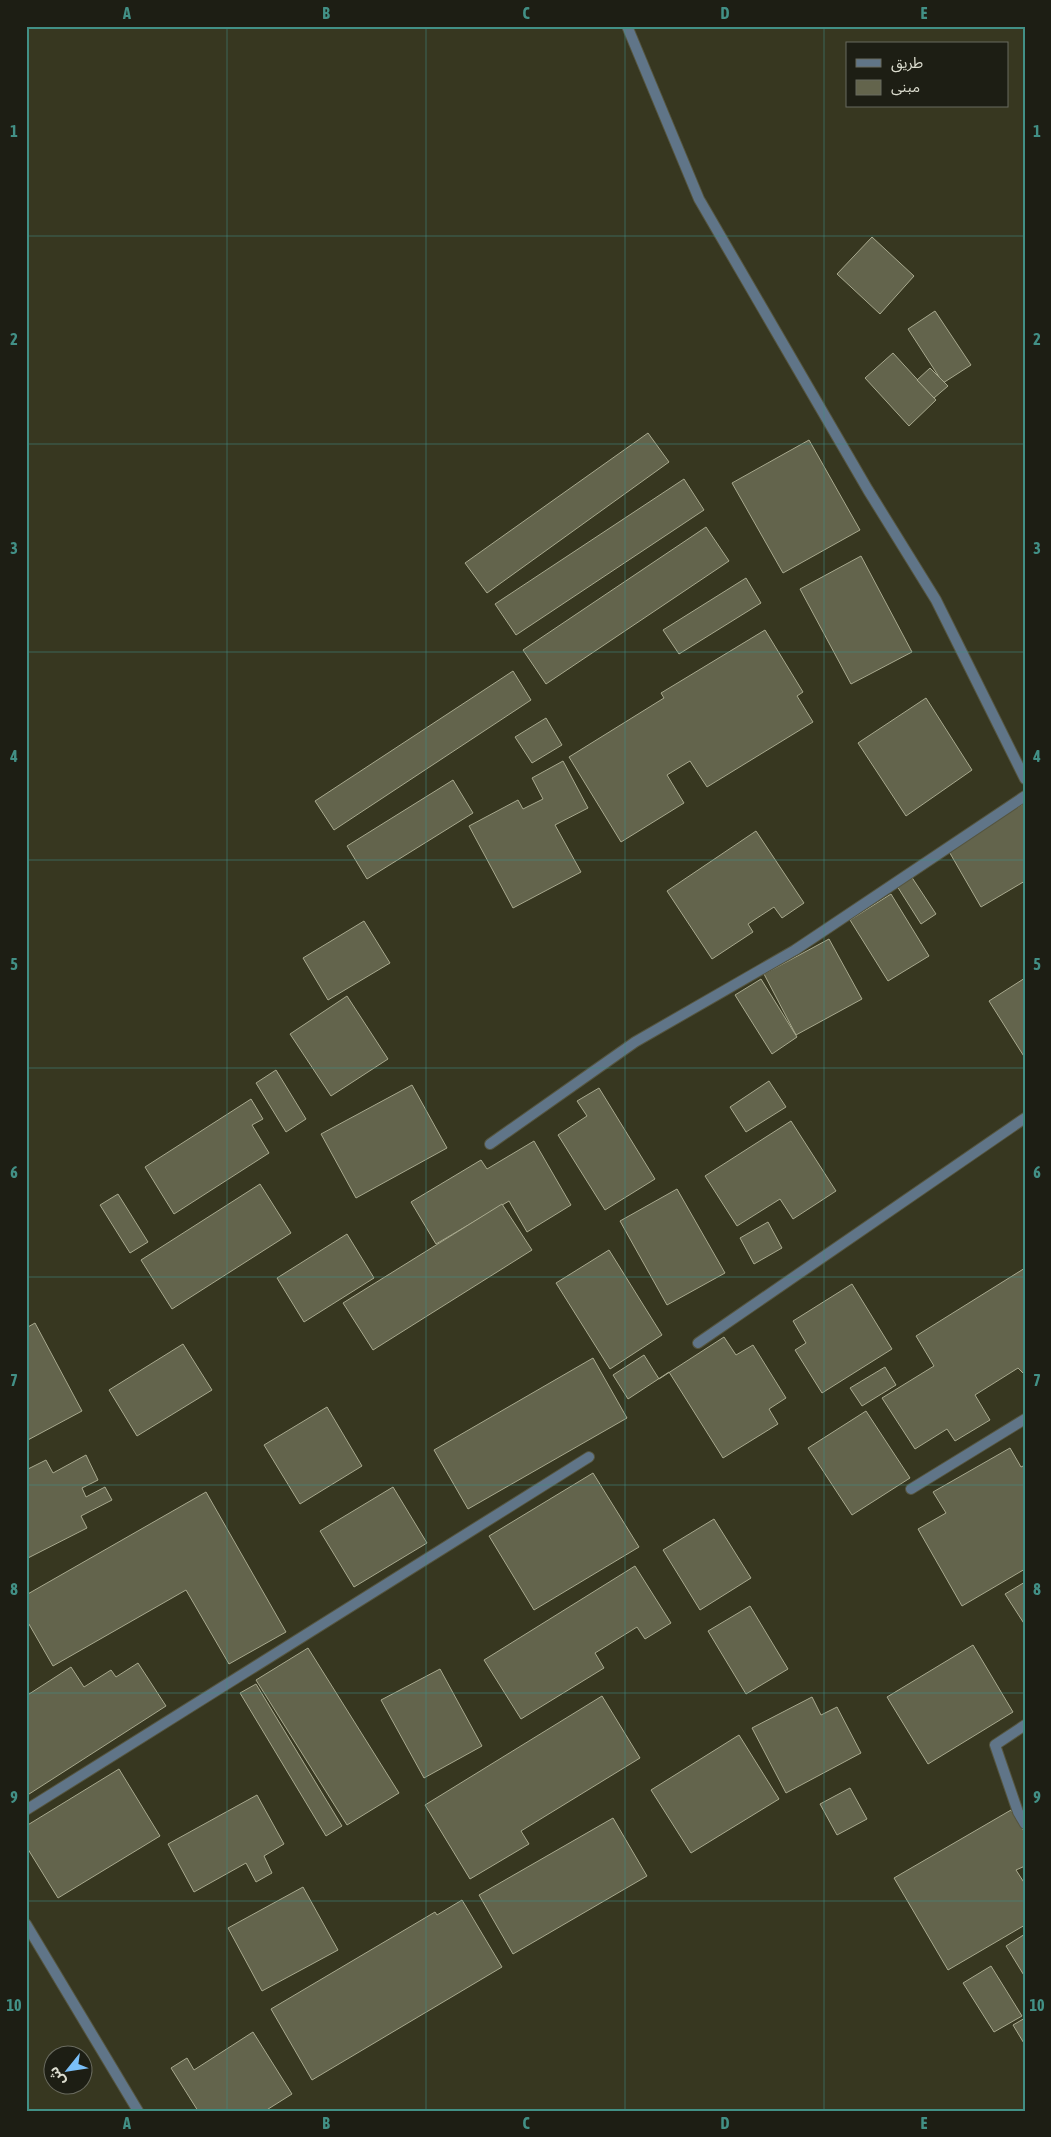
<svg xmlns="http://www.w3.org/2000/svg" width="1051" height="2137" font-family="'Asap Condensed','Noto Sans Arabic',sans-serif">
<rect width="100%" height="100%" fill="#373720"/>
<!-- building -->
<g fill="#63644c" stroke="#a8a98e">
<path d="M 872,237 L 914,276 L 880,314 L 837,274 Z"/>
<path d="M 935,311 L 971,365 L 943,383 L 908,329 Z"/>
<path d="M 893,353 L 936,400 L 909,426 L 865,378 Z"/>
<path d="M 930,368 L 948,386 L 934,398 L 917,380 Z"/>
<path d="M 648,433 L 669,462 L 487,593 L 465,563 Z"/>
<path d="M 809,440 L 860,530 L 783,573 L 732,483 Z"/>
<path d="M 684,479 L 704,510 L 516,635 L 495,604 Z"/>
<path d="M 706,527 L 729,561 L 546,684 L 523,650 Z"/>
<path d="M 861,556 L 912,652 L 851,684 L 800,589 Z"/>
<path d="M 746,578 L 761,603 L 679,654 L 663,630 Z"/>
<path d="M 765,630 L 803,692 L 797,696 L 813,722 L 707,787 L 690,761 L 667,775 L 684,803 L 621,842 L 569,757 L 664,698 L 661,693 Z"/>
<path d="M 513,671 L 531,700 L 334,830 L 315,801 Z"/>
<path d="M 926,698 L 972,770 L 906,816 L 858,743 Z"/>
<path d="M 546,718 L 562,745 L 532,763 L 515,737 Z"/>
<path d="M 563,761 L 588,808 L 555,825 L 581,872 L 513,908 L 469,826 L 518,800 L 523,809 L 543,799 L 532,778 Z"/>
<path d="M 453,780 L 473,813 L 367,879 L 347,846 Z"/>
<path d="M 1025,803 L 1025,881 L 981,907 L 947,848 Z"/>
<path d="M 756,831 L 804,903 L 782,918 L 774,907 L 748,924 L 753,932 L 712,959 L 667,891 Z"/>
<path d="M 911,876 L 936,914 L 921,924 L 897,886 Z"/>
<path d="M 891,894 L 929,956 L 888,981 L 850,920 Z"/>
<path d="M 364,921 L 390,963 L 328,1000 L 303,958 Z"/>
<path d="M 829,939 L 862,999 L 796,1035 L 764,974 Z"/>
<path d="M 1025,978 L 1025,1058 L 989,1001 Z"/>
<path d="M 761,979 L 797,1037 L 772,1054 L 735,995 Z"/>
<path d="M 347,996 L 388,1059 L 331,1096 L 290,1034 Z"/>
<path d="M 276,1070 L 306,1119 L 286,1132 L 256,1083 Z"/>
<path d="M 769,1081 L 786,1107 L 746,1132 L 730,1107 Z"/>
<path d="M 412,1085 L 447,1148 L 356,1198 L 321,1134 Z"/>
<path d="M 599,1088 L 655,1179 L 605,1210 L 558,1135 L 587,1116 L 577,1101 Z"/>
<path d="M 251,1099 L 263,1119 L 252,1125 L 269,1153 L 174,1214 L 145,1167 Z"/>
<path d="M 791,1121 L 836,1191 L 793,1219 L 780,1199 L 737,1226 L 705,1176 Z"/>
<path d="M 534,1141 L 571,1205 L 527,1232 L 509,1201 L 436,1244 L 411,1202 L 481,1160 L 487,1169 Z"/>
<path d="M 260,1184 L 291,1233 L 172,1309 L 141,1260 Z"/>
<path d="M 677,1189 L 725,1273 L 667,1305 L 620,1221 Z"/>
<path d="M 118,1194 L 148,1242 L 130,1253 L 100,1205 Z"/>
<path d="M 502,1204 L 532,1250 L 373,1350 L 343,1303 Z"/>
<path d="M 768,1222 L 782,1248 L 754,1264 L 740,1238 Z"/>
<path d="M 347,1234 L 374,1278 L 304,1322 L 277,1278 Z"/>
<path d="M 609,1250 L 662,1335 L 610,1369 L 556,1283 Z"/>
<path d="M 1025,1268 L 1025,1375 L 1018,1368 L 975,1395 L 990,1420 L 955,1441 L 947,1429 L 915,1449 L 882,1398 L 934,1366 L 916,1336 Z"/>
<path d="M 852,1284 L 892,1349 L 822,1393 L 795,1350 L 806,1343 L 793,1321 Z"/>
<path d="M 35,1323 L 82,1411 L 26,1441 L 26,1328 Z"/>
<path d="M 724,1337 L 736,1355 L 753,1345 L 786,1398 L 769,1409 L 778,1424 L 723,1458 L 669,1372 L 628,1399 L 613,1375 L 644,1355 L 659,1379 Z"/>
<path d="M 183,1344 L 212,1390 L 137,1436 L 109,1390 Z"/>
<path d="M 593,1358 L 627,1418 L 468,1509 L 434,1450 Z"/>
<path d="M 885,1367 L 896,1385 L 862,1406 L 850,1388 Z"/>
<path d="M 327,1407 L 362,1466 L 300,1504 L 264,1445 Z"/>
<path d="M 866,1411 L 910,1478 L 852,1515 L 808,1448 Z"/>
<path d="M 1010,1448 L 1021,1467 L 1025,1465 L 1025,1569 L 962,1606 L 918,1529 L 946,1513 L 933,1492 Z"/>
<path d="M 86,1455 L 98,1480 L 82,1488 L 86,1497 L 105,1487 L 112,1500 L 81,1516 L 87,1528 L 26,1559 L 26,1470 L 46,1460 L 53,1473 Z"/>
<path d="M 593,1473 L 639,1547 L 534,1610 L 489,1536 Z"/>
<path d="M 393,1487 L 427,1543 L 354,1587 L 320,1531 Z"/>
<path d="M 206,1492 L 286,1632 L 229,1664 L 186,1590 L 53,1666 L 26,1619 L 26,1595 Z"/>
<path d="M 714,1519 L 751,1578 L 700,1610 L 663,1550 Z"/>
<path d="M 635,1566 L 671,1623 L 645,1639 L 637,1627 L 595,1653 L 604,1668 L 521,1719 L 484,1660 Z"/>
<path d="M 1025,1582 L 1025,1625 L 1005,1594 Z"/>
<path d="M 750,1606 L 788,1669 L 746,1694 L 708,1631 Z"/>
<path d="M 973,1645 L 1013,1712 L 928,1764 L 887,1697 Z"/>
<path d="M 308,1648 L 399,1793 L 347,1825 L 256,1680 Z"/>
<path d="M 138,1663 L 166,1706 L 26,1796 L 26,1696 L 71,1667 L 84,1687 L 111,1670 L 116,1677 Z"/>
<path d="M 440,1669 L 482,1746 L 424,1778 L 381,1700 Z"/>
<path d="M 256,1684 L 342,1826 L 326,1836 L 240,1693 Z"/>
<path d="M 602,1696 L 640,1758 L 521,1831 L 529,1844 L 470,1879 L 425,1805 Z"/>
<path d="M 812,1697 L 821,1715 L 837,1707 L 861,1753 L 786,1793 L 752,1728 Z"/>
<path d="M 739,1735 L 779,1799 L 691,1853 L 651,1790 Z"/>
<path d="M 119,1769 L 160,1836 L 58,1898 L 26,1846 L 26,1826 Z"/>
<path d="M 850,1788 L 867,1819 L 837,1835 L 820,1804 Z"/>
<path d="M 257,1795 L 284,1844 L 264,1856 L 272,1873 L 256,1882 L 246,1863 L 194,1892 L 168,1844 Z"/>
<path d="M 1011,1810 L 1025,1833 L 1025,1866 L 1016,1870 L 1025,1884 L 1025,1925 L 948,1970 L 894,1878 Z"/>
<path d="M 613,1818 L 647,1876 L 513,1954 L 479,1895 Z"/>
<path d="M 303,1887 L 338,1950 L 262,1991 L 228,1928 Z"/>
<path d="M 462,1900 L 502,1967 L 312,2080 L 271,2009 L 435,1912 L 437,1915 Z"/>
<path d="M 1025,1934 L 1025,1977 L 1006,1946 Z"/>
<path d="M 991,1966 L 1022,2016 L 994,2032 L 963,1983 Z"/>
<path d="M 1025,2018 L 1025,2045 L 1013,2025 Z"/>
<path d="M 253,2032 L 292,2094 L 265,2111 L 198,2111 L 171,2068 L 187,2058 L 194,2070 Z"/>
</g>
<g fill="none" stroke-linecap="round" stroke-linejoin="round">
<defs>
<g id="minor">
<path d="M 627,26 L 699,199 L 868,490 L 936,600 L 1025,779"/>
<path d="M 490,1144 L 635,1042 L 795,950 L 1025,796"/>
<path d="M 698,1343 L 1025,1118"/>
<path d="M 911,1489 L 1025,1419"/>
<path d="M 1025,1725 L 995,1745 L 1018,1812 L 1025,1824"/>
<path d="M 26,1810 L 589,1457"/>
<path d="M 26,1924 L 138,2111"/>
</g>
</defs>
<!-- minor casing -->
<use href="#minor" stroke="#55553f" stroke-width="12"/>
<!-- minor -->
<use href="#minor" stroke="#607588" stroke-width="10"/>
</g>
<!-- grid -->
<path fill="none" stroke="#429086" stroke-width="1" stroke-opacity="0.55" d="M 227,26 L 227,2111M 426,26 L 426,2111M 625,26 L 625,2111M 824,26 L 824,2111M 26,236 L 1025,236M 26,444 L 1025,444M 26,652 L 1025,652M 26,860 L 1025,860M 26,1068 L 1025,1068M 26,1277 L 1025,1277M 26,1485 L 1025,1485M 26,1693 L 1025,1693M 26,1901 L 1025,1901"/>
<!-- border -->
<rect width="1051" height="2137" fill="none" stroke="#1d1e14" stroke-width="55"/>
<!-- legend -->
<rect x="846" y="42" width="162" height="65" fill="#1d1e14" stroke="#696a5e"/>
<rect x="856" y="59" width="25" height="8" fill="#607588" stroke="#696a5e"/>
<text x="891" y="68" font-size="15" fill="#dbdcce">طريق</text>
<rect x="856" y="80" width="25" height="15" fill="#63644c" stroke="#696a5e"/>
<text x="891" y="92" font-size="15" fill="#dbdcce">مبنى</text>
<!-- north arrow -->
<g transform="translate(68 2070) rotate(240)"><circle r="24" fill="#1d1e14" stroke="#696a5e"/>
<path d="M0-4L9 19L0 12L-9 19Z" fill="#7abff8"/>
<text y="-8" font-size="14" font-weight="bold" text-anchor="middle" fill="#dbdcce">ش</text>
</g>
<rect x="28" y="28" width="996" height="2082" fill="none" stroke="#429086" stroke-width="2"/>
<g font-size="16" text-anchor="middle" font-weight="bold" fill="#429086">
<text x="127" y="19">A</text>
<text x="326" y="19">B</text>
<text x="526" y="19">C</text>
<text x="725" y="19">D</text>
<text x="924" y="19">E</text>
<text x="14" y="137">1</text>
<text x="1037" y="137">1</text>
<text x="14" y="345">2</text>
<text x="1037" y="345">2</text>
<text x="14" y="554">3</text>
<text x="1037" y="554">3</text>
<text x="14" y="762">4</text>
<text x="1037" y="762">4</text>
<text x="14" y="970">5</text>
<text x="1037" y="970">5</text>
<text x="14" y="1178">6</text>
<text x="1037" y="1178">6</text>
<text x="14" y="1386">7</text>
<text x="1037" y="1386">7</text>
<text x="14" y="1595">8</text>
<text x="1037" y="1595">8</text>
<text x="14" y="1803">9</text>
<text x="1037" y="1803">9</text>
<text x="14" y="2011">10</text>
<text x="1037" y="2011">10</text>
<text x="127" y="2129">A</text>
<text x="326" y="2129">B</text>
<text x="526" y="2129">C</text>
<text x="725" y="2129">D</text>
<text x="924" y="2129">E</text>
</g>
</svg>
